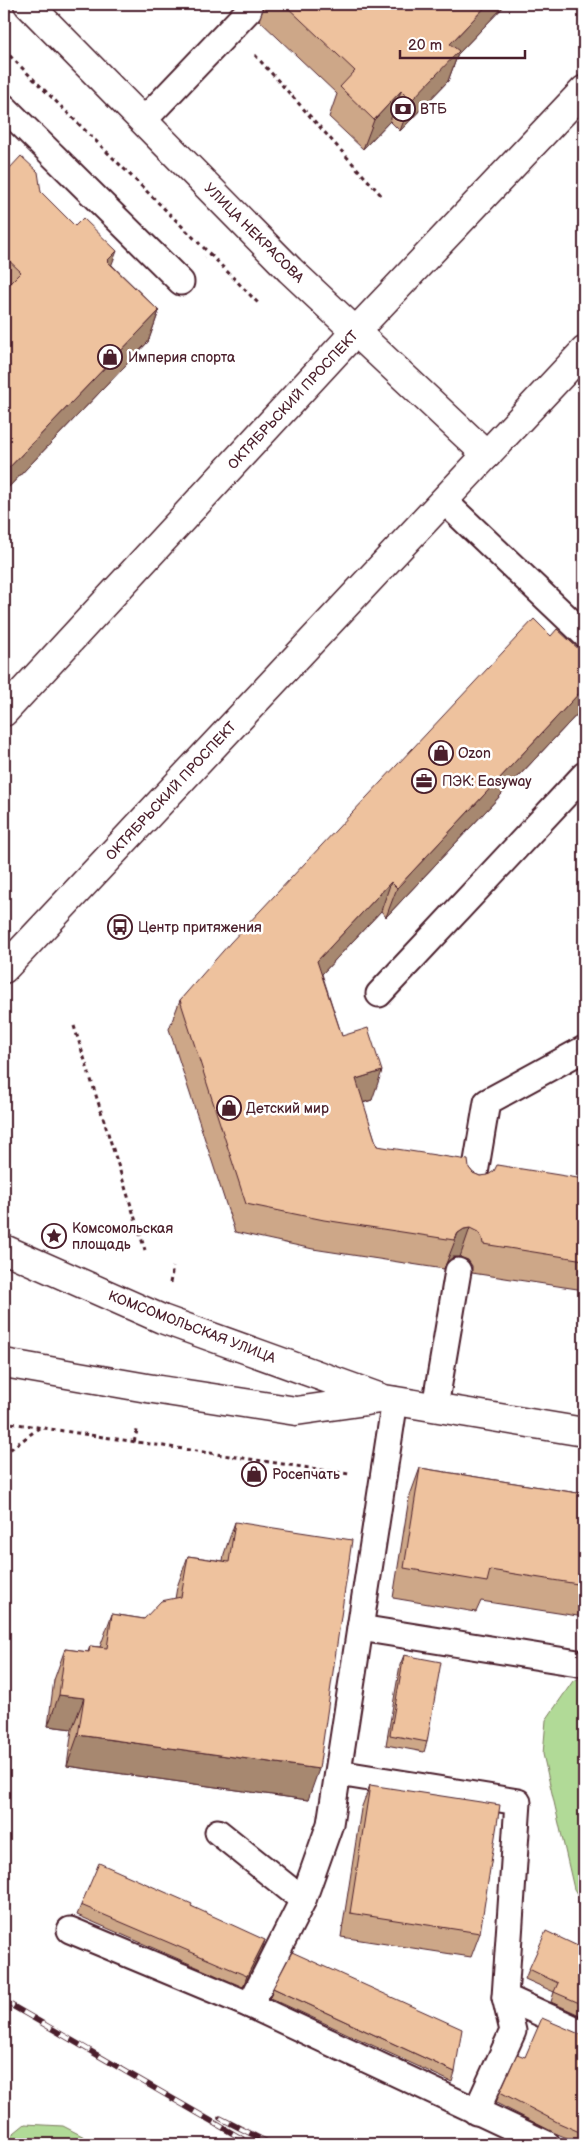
<svg xmlns="http://www.w3.org/2000/svg" width="588" height="2148" font-family="'Balsamiq Sans',sans-serif">
<rect width="100%" height="100%" fill="#fff"/>
<filter id="ink" filterUnits="userSpaceOnUse"><feTurbulence type="fractalNoise" baseFrequency=".02" numOctaves="2"/><feDisplacementMap in="SourceGraphic" scale="10" xChannelSelector="R" yChannelSelector="G"/><feConvolveMatrix kernelMatrix="1 2 1 2 8 2 1 2 1" color-interpolation-filters="sRGB"/></filter>
<g filter="url(#ink)">
<!-- green -->
<g fill="#b1da97" stroke="#7e7c61">
<path d="M 584,1677 L 584,1905 L 574,1889 L 543,1754 L 546,1720 L 573,1681 Z"/>
<path d="M 25,2124 L 63,2126 L 98,2144 L 4,2144 L 4,2141 Z"/>
</g>
<g fill="none" stroke-linecap="round" stroke-linejoin="round">
<defs>
<g id="lane">
<path d="M 4,107 L 181,282"/>
<path d="M 143,121 L 249,10"/>
<path d="M 444,501 L 584,634"/>
<path d="M 379,994 L 584,775"/>
<path d="M 472,1191 L 487,1102 L 584,1049"/>
<path d="M 435,1407 L 458,1271"/>
<path d="M 360,1628 L 584,1664"/>
<path d="M 338,1773 L 518,1802 L 505,1997 L 513,2031 L 476,2112"/>
<path d="M 218,1832 L 303,1900"/>
<path d="M 70,1930 L 250,2005 L 547,2144"/>
<path d="M 505,1997 L 584,2033"/>
<path d="M 250,2005 L 303,1900 L 330,1824 L 395,1400"/>
</g>
<g id="secondary">
<path d="M 28,4 L 290,270 L 487,455"/>
<path d="M 4,1249 L 162,1319 L 384,1399 L 584,1432"/>
<path d="M 4,1363 L 147,1388 L 296,1411 L 380,1399"/>
</g>
<g id="primary">
<path d="M 4,712 L 355,332 L 584,90"/>
<path d="M 4,969 L 584,351"/>
</g>
</defs>
<!-- lane casing -->
<use href="#lane" stroke="#4a1f2b" stroke-width="29"/>
<!-- secondary casing -->
<use href="#secondary" stroke="#4a1f2b" stroke-width="31"/>
<!-- primary casing -->
<use href="#primary" stroke="#4a1f2b" stroke-width="31"/>
<!-- path -->
<g stroke="#4a1f2b" stroke-width="3" stroke-dasharray="4 4" stroke-linecap="butt">
<path d="M 4,50 L 210,254 L 205,258"/>
<path d="M 255,55 L 381,195"/>
<path d="M 210,254 L 259,304"/>
<path d="M 74,1026 L 145,1250"/>
<path d="M 170,1283 L 173,1267"/>
<path d="M 4,1422 L 349,1474"/>
<path d="M 134,1442 L 138,1427"/>
<path d="M 4,1454 L 39,1428"/>
</g>
<!-- lane -->
<use href="#lane" stroke="#fff" stroke-width="25"/>
<!-- secondary -->
<use href="#secondary" stroke="#fff" stroke-width="28"/>
<!-- primary -->
<use href="#primary" stroke="#fff" stroke-width="28"/>
<defs>
<g id="rail">
<path d="M 4,2001 L 251,2144"/>
<path d="M 220,2118 L 271,2144"/>
</g>
</defs>
<!-- rail casing -->
<use href="#rail" stroke="#4a1f2b" stroke-width="5.5"/>
<!-- rail -->
<use href="#rail" stroke="#fff" stroke-width="4" stroke-dasharray="11" stroke-linecap="butt"/>
</g>
<!-- wall -->
<g fill="#cda788" stroke="#4a1f2b">
<path d="M 261,4 L 506,4 L 458,54 L 448,81 L 400,131 L 390,121 L 363,149 L 329,117 L 337,94 L 259,20 L 263,10 L 263,6 Z"/>
<path d="M 4,165 L 9,169 L 41,192 L 112,265 L 159,311 L 148,342 L 4,492 Z"/>
<path d="M 551,636 L 584,654 L 584,664 L 582,669 L 583,708 L 386,917 L 381,911 L 322,974 L 342,1036 L 372,1100 L 363,1103 L 377,1146 L 469,1168 L 473,1173 L 480,1176 L 584,1179 L 584,1290 L 472,1273 L 472,1266 L 468,1260 L 460,1257 L 453,1257 L 447,1262 L 444,1269 L 313,1249 L 235,1232 L 169,1029 L 180,1000 Z"/>
<path d="M 420,1468 L 584,1494 L 584,1617 L 481,1601 L 476,1612 L 393,1598 L 409,1498 Z"/>
<path d="M 235,1522 L 308,1800 L 67,1766 L 72,1729 L 48,1726 L 54,1680 L 65,1649 L 88,1652 L 90,1646 L 100,1647 L 112,1614 L 144,1619 L 175,1599 L 177,1587 L 188,1556 L 223,1561 L 224,1554 Z"/>
<path d="M 404,1655 L 427,1742 L 424,1752 L 386,1745 L 400,1665 Z"/>
<path d="M 370,1785 L 480,1933 L 471,1957 L 341,1937 L 361,1809 Z"/>
<path d="M 81,1905 L 191,1906 L 262,1950 L 243,1987 L 77,1915 Z"/>
<path d="M 584,1949 L 584,2017 L 551,2002 L 554,1992 L 525,1979 L 529,1969 Z"/>
<path d="M 273,1988 L 455,2072 L 452,2082 L 270,1998 Z"/>
<path d="M 582,2036 L 584,2036 L 584,2144 L 581,2144 L 555,2133 L 496,2103 L 500,2092 L 525,2057 Z"/>
</g>
<!-- shaded-wall -->
<g fill="#a7886f" stroke="#4a1f2b">
<path d="M 488,4 L 506,4 L 458,54 L 448,81 L 400,131 L 411,101 L 450,44 Z"/>
<path d="M 401,91 L 390,121 L 363,149 L 374,120 Z"/>
<path d="M 117,251 L 105,282 L 107,261 Z"/>
<path d="M 159,311 L 148,342 L 4,492 L 4,473 Z"/>
<path d="M 584,660 L 584,664 L 576,686 L 579,666 Z"/>
<path d="M 584,688 L 584,703 L 583,708 L 386,917 L 397,888 Z"/>
<path d="M 391,882 L 381,911 L 307,990 L 317,961 Z"/>
<path d="M 382,1071 L 372,1100 L 345,1108 L 356,1079 Z"/>
<path d="M 470,1228 L 460,1257 L 453,1257 L 447,1262 L 444,1269 L 458,1233 L 464,1229 Z"/>
<path d="M 59,1695 L 84,1698 L 72,1729 L 48,1726 Z"/>
<path d="M 78,1735 L 319,1769 L 308,1800 L 67,1766 Z"/>
<path d="M 265,1940 L 262,1950 L 243,1987 L 247,1976 Z"/>
</g>
<!-- building -->
<g fill="#eec29e" stroke="#4a1f2b">
<path d="M 284,4 L 488,4 L 450,44 L 459,51 L 411,101 L 401,91 L 374,120 L 340,87 L 355,71 Z"/>
<path d="M 21,156 L 38,172 L 41,192 L 75,226 L 83,218 L 117,251 L 107,261 L 159,311 L 4,473 L 4,289 L 21,272 L 4,256 L 4,165 L 9,169 Z"/>
<path d="M 534,619 L 551,636 L 557,629 L 584,654 L 584,660 L 579,666 L 584,671 L 584,688 L 397,888 L 391,882 L 317,961 L 342,1036 L 368,1028 L 382,1071 L 356,1079 L 377,1146 L 468,1160 L 469,1168 L 473,1173 L 480,1176 L 488,1175 L 494,1171 L 497,1165 L 584,1179 L 584,1260 L 483,1244 L 482,1238 L 478,1232 L 470,1228 L 464,1229 L 458,1233 L 454,1240 L 324,1220 L 246,1204 L 180,1000 L 230,943 Z"/>
<path d="M 420,1468 L 584,1494 L 584,1585 L 490,1570 L 487,1582 L 404,1568 Z"/>
<path d="M 235,1522 L 352,1540 L 319,1769 L 78,1735 L 84,1698 L 59,1695 L 65,1649 L 89,1652 L 90,1646 L 107,1648 L 112,1614 L 144,1619 L 161,1601 L 181,1597 L 188,1556 L 229,1562 Z"/>
<path d="M 404,1655 L 441,1662 L 427,1742 L 390,1735 Z"/>
<path d="M 370,1785 L 500,1805 L 480,1933 L 350,1913 Z"/>
<path d="M 99,1863 L 192,1904 L 191,1906 L 265,1940 L 247,1976 L 81,1905 Z"/>
<path d="M 546,1931 L 584,1949 L 584,2005 L 554,1992 L 558,1983 L 529,1969 Z"/>
<path d="M 292,1952 L 462,2029 L 455,2072 L 273,1988 Z"/>
<path d="M 542,2018 L 584,2036 L 584,2134 L 559,2123 L 500,2092 L 517,2054 L 525,2057 Z"/>
</g>
</g>
<!-- icons -->
<defs>
<symbol id="bank-ring" viewBox="-11 -11 22 22"><circle r="9.5" fill="#fff" stroke="#4a1f2b" stroke-width="1.5"/><path d="M-6-4H6V4H-6ZM0-2.3a2.3 2.3 0 1 0 0 4.6a2.3 2.3 0 1 0 0-4.6Z" fill="#4a1f2b"/></symbol>
<symbol id="shop-ring" viewBox="-11 -11 22 22"><circle r="9.5" fill="#fff" stroke="#4a1f2b" stroke-width="1.5"/><path d="M-5-2.5h2.3a2.7 3.5 0 0 1 5.4 0H5L5.5 6h-11ZM-1.5-2.5h3a1.5 2.3 0 0 0-3 0Z" fill="#4a1f2b"/></symbol>
<symbol id="office-ring" viewBox="-11 -11 22 22"><circle r="9.5" fill="#fff" stroke="#4a1f2b" stroke-width="1.5"/><path d="M-6-3h4V-5.5h4V-3h4V5H-6ZM-1-4.5V-3h2v-1.5ZM-6 0V1H6V0Z" fill="#4a1f2b"/></symbol>
<symbol id="bus-ring" viewBox="-11 -11 22 22"><circle r="9.5" fill="#fff" stroke="#4a1f2b" stroke-width="1.5"/><path d="M-5-6H5V4H4V6H2V4H-2V6H-4V4H-5ZM-3.5-4V0h7V-4ZM-3.5 1.2v1.5H-2V1.2ZM2 1.2v1.5H3.5V1.2Z" fill="#4a1f2b"/></symbol>
<symbol id="sight-ring" viewBox="-11 -11 22 22"><circle r="9.5" fill="#fff" stroke="#4a1f2b" stroke-width="1.5"/><path d="M0-6L1.8-2.2L6-1.7L2.9 1.2L3.7 5.4L0 3.3L-3.7 5.4L-2.9 1.2L-6-1.7L-1.8-2.2Z" fill="#4a1f2b"/></symbol>
</defs>
<g fill-rule="evenodd">
<use href="#bank-ring" x="389" y="95" width="28" height="28"/>
<use href="#shop-ring" x="96" y="343" width="28" height="28"/>
<use href="#shop-ring" x="427" y="739" width="28" height="28"/>
<use href="#office-ring" x="410" y="767" width="28" height="28"/>
<use href="#bus-ring" x="106" y="913" width="28" height="28"/>
<use href="#shop-ring" x="215" y="1094" width="28" height="28"/>
<use href="#sight-ring" x="40" y="1222" width="28" height="28"/>
<use href="#shop-ring" x="240" y="1460" width="28" height="28"/>
</g>
<g text-anchor="middle" dominant-baseline="central" stroke-width="5" stroke-linejoin="round" paint-order="stroke">
<!-- poi labels -->
<g font-size="14" fill="#4a1f2b" stroke="#fff" text-anchor="start">
<text x="420" y="109">ВТБ</text>
<text x="128" y="357">Империя спорта</text>
<text x="458" y="753">Ozon</text>
<text x="442" y="781">ПЭК: Easyway</text>
<text x="138" y="927">Центр притяжения</text>
<text x="246" y="1108">Детский мир</text>
<text x="72" y="1228">Комсомольская<tspan x="72" dy="16">площадь</tspan></text>
<text x="272" y="1474">Росепчать</text>
</g>
<!-- street labels -->
<g font-size="14" fill="#4a1f2b" stroke="#fff">
<text transform="translate(254 233) rotate(45)">УЛИЦА НЕКРАСОВА</text>
<text transform="translate(293 400) rotate(-47)">ОКТЯБРЬСКИЙ ПРОСПЕКТ</text>
<text transform="translate(171 791) rotate(-47)">ОКТЯБРЬСКИЙ ПРОСПЕКТ</text>
<text transform="translate(192 1327) rotate(21)">КОМСОМОЛЬСКАЯ УЛИЦА</text>
</g>
</g>
<!-- margin -->
<rect width="588" height="2148" fill="none" stroke="#fff" stroke-width="20"/>
<rect x="10" y="10" width="568" height="2128" fill="none" stroke="#4a1f2b" stroke-width="2" filter="url(#ink)"/>
<!-- scale -->
<path d="M400 50v8h125v-8" fill="none" stroke="#4a1f2b" stroke-width="2.5"/>
<text x="408" y="50" font-size="15" fill="#4a1f2b" stroke="#ffffff" stroke-width="4" paint-order="stroke">20 m</text>
</svg>
